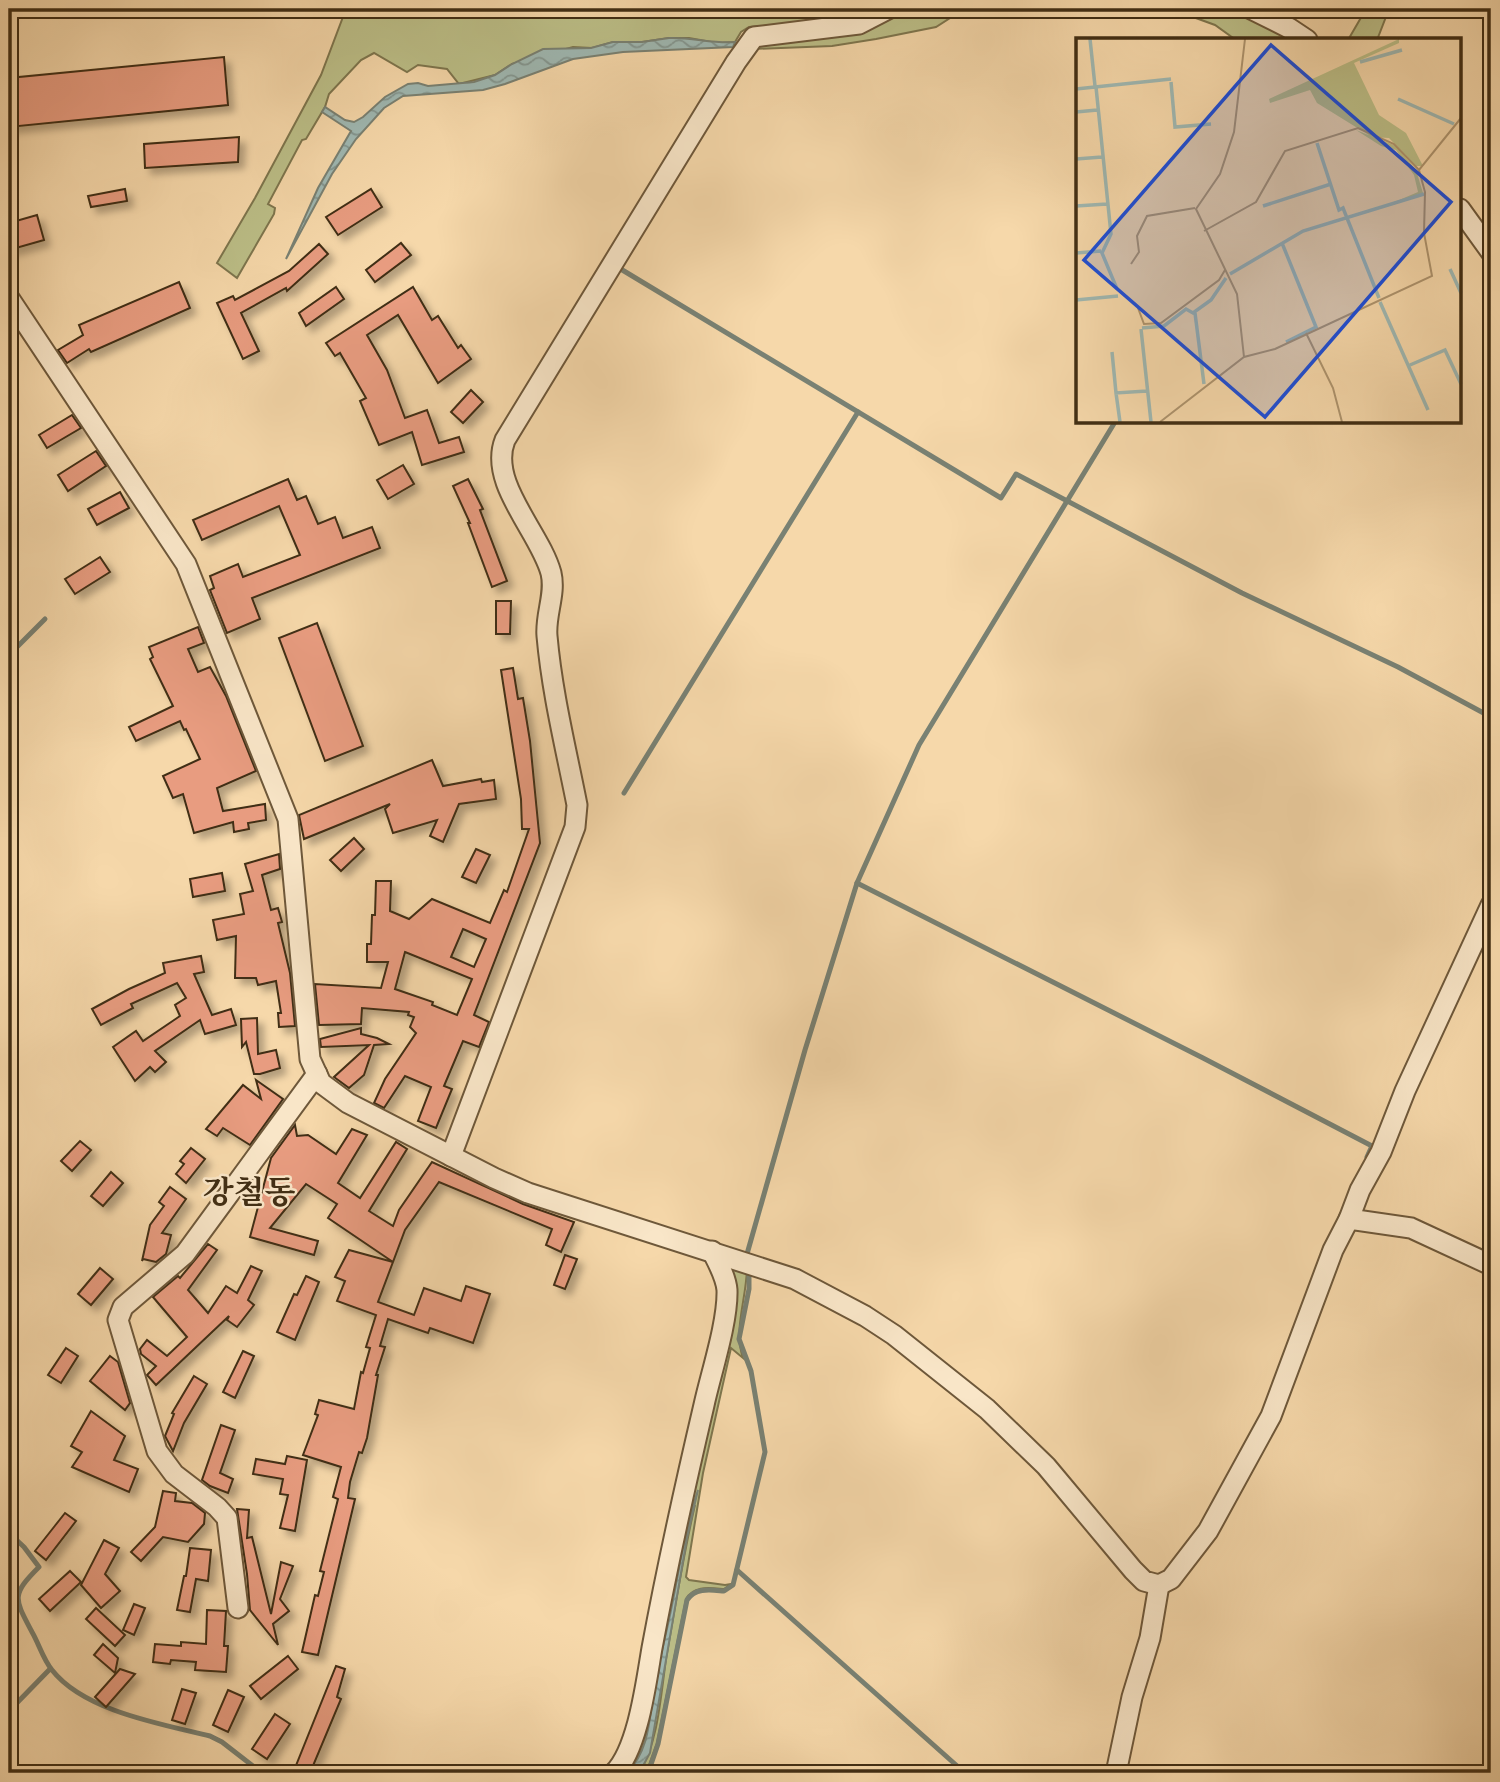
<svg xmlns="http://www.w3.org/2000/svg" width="1500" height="1782" font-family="'Gentium Book Plus','Noto Serif KR',serif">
<defs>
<pattern id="water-waves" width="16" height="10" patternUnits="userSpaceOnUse" patternTransform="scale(1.75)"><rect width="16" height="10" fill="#9fb8b2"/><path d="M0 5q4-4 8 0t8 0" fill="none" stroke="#839690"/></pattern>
<filter id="shadow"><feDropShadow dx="6" dy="6" stdDeviation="3.5" flood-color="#0004"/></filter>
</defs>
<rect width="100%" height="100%" fill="#f6d8aa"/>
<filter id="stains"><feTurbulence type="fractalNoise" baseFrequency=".00286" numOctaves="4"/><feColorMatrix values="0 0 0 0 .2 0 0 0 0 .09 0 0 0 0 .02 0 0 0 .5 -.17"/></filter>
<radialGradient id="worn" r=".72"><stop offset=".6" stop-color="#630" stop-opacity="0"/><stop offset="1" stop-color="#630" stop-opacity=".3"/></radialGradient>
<!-- grass -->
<g fill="#bcbf88" stroke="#7e764e" stroke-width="2">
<path d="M 346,9 L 871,9 L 844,20 L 749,27 L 741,32 L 735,42 L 717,43 L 689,38 L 669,38 L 642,42 L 613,42 L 592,48 L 573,47 L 512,64 L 495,75 L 459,84 L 447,69 L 418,65 L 407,72 L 374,53 L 361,60 L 329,94 L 325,107 L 306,139 L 302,140 L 268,204 L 275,208 L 274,214 L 237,278 L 217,263 L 255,198 L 321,75 Z"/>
<path d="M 903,9 L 964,9 L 936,27 L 876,39 L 832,46 L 754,49 L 764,41 L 896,13 Z"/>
<path d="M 1171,9 L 1232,9 L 1290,40 L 1236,40 L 1215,25 Z"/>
<path d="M 1366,9 L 1389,9 L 1377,40 L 1348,40 Z"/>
<path d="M 747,1267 C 747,1297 733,1330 743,1358 L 731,1348 L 703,1473 L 686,1577 L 689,1580 L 725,1585 L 731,1584 L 724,1589 C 710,1588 694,1585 686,1599 L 657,1743 L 646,1773 L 639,1773 C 658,1744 661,1694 666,1659 C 675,1608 683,1556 695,1505 C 683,1529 681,1557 676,1583 C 670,1617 661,1650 655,1683 C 649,1716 651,1748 627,1773 L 619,1773 L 728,1268 Z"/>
</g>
<!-- water -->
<g fill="url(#water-waves)" stroke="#798173" stroke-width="2">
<path d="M 669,38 C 692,37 713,44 735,42 L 733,47 L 623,52 L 573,59 L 505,84 L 483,90 L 403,96 L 384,108 L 356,139 L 332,174 L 286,259 L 318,188 L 351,131 L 322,112 L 325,107 L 345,120 L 354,122 L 363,117 L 385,97 L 408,84 L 418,83 L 428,86 L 474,82 L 495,75 L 512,64 L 543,49 L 591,48 L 613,42 L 642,42 Z"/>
<path d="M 698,1490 L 687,1538 L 650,1753 L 639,1773 L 627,1773 C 651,1748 649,1716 655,1684 C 660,1657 667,1631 672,1605 C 680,1566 685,1528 698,1490 Z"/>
</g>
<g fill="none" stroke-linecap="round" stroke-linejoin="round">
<!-- stream -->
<g stroke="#798173" stroke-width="5">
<path d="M 619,268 L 1001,498 L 1016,474 L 1242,593 L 1398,667 L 1491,717"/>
<path d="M 9,655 L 45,619"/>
<path d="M 624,793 L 858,412"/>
<path d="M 857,883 L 1203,1058 L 1372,1146 L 1367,1157"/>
<path d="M 747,1254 L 805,1050 L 857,883 L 919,745 L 1115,422"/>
<path d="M 9,1533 L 24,1547 L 39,1567 C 11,1595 14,1598 32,1632 C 39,1644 43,1659 52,1670 C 84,1711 161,1724 210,1736 L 222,1742 L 262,1773"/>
<path d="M 737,1570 L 965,1773"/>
<path d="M 9,1711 L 50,1669"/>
<path d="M 648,1773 L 658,1744 L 687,1600 C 696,1587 711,1590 724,1591 L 733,1585 L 765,1452 L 751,1371 L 739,1339 L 749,1289 L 749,1270"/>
</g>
</g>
<!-- building -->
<g fill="#e89c80" stroke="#412e14" stroke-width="2" fill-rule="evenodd" filter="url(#shadow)">
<path d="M 224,57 L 228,105 L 9,127 L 9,78 Z"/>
<path d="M 239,137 L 238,162 L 145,168 L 144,144 Z"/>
<path d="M 125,189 L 127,201 L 91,207 L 88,196 Z"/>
<path d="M 371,189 L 382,207 L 338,235 L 326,217 Z"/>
<path d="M 37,215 L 44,240 L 9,250 L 9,223 Z"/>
<path d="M 401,243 L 411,255 L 375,282 L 366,270 Z"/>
<path d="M 319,244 L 328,254 L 287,291 L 286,288 L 241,313 L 259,351 L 243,359 L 217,303 L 233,296 L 235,300 L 289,271 Z"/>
<path d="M 179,282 L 190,308 L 91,352 L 89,349 L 67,363 L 58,350 L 83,335 L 79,325 Z"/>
<path d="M 336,287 L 344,299 L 306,326 L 299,313 Z"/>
<path d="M 413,287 L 432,320 L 438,316 L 458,348 L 461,345 L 471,359 L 438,383 L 398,315 L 367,335 L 387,370 L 405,418 L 427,410 L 439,443 L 459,437 L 464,452 L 422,465 L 412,432 L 379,445 L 360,401 L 366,398 L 340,353 L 335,356 L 326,343 Z"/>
<path d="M 471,390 L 483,402 L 463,423 L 451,412 Z"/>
<path d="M 72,415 L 81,428 L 47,448 L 39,435 Z"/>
<path d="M 96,451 L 106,466 L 68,491 L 58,475 Z"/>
<path d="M 403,465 L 414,484 L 388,499 L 377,480 Z"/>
<path d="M 288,479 L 297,500 L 306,496 L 318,524 L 335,517 L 343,538 L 372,527 L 380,548 L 252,598 L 260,619 L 227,633 L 210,590 L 214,588 L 210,576 L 238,564 L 243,577 L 300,555 L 279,506 L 202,540 L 193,520 Z"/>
<path d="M 468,479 L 483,509 L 480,510 L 507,581 L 492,587 L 468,523 L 470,523 L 453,486 Z"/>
<path d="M 120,492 L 129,508 L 97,525 L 88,509 Z"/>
<path d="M 100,557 L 110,572 L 75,594 L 65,579 Z"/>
<path d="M 496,601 L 511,601 L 510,634 L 496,634 Z"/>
<path d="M 317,623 L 363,746 L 325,761 L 279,638 Z"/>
<path d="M 198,627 L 204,643 L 188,649 L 198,672 L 210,667 L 226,696 L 256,771 L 217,788 L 223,811 L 265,804 L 266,820 L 248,823 L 249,829 L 234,832 L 233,822 L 194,833 L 183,794 L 173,798 L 163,776 L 200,759 L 186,729 L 184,730 L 180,721 L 136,741 L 129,727 L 173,706 L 150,659 L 153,657 L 149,647 Z"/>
<path d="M 513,668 L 518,699 L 523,698 L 530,741 L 540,843 L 474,1015 L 489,1022 L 479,1047 L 463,1041 L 444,1086 L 452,1089 L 436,1128 L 418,1121 L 431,1087 L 405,1076 L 384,1108 L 374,1103 L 385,1079 L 416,1033 L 410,1027 L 414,1017 L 408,1015 L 409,1012 L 362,1008 L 361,1024 L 319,1025 L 315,984 L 381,988 L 388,962 L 367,962 L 367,944 L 371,944 L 372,915 L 375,915 L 376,881 L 391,881 L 390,911 L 409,919 L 432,899 L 490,923 L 504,890 L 507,892 L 529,829 L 522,829 L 521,799 L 501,670 ZM 463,929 L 486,939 L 474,967 L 451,957 ZM 405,952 L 472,979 L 457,1015 L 432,1005 L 433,1002 L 395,989 Z"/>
<path d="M 432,760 L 443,786 L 481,779 L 482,782 L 494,780 L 496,799 L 459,804 L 443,842 L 430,836 L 437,820 L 393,833 L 385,809 L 390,804 L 304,839 L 299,815 Z"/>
<path d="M 354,838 L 364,849 L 341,871 L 330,860 Z"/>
<path d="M 476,849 L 490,855 L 476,883 L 462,877 Z"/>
<path d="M 279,854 L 280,869 L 262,875 L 271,910 L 278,908 L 282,922 L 278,923 L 290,973 L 295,1026 L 279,1027 L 278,1013 L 281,1013 L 276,981 L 258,985 L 256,978 L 235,978 L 236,936 L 217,940 L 213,920 L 244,914 L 240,894 L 253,891 L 245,864 Z"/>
<path d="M 222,873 L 225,891 L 193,897 L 190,879 Z"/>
<path d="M 201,956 L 204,972 L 194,974 L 212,1015 L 231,1009 L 236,1025 L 205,1034 L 200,1020 L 155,1051 L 166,1062 L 155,1072 L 150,1067 L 135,1081 L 113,1047 L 136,1031 L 143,1041 L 180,1016 L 175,1005 L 186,998 L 177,983 L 131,1004 L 133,1008 L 101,1025 L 92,1009 L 129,989 L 165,973 L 163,963 Z"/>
<path d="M 257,1018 L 258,1054 L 276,1050 L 280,1068 L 260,1074 L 254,1074 L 246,1042 L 242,1047 L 241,1019 Z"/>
<path d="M 361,1028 L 361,1034 L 377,1038 L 389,1044 L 374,1045 L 364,1075 L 349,1088 L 334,1077 L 369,1045 L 321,1047 L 320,1039 Z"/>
<path d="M 256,1080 L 283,1099 L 250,1145 L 223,1128 L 217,1136 L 206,1129 L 243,1085 L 261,1099 Z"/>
<path d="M 295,1125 L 297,1136 L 308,1135 L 336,1154 L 352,1129 L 367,1135 L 338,1183 L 360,1198 L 396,1142 L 407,1149 L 369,1211 L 393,1226 L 399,1210 L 432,1162 L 523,1204 L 574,1222 L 561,1252 L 546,1245 L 552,1229 L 439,1182 L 405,1230 L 378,1302 L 414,1315 L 424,1288 L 461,1301 L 466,1286 L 490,1294 L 473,1343 L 430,1328 L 428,1333 L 388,1319 L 380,1346 L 385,1347 L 376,1375 L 378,1375 L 367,1438 L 362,1453 L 359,1452 L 350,1482 L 348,1498 L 355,1499 L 318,1655 L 302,1652 L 315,1595 L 318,1596 L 324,1572 L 320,1571 L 338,1499 L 333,1497 L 341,1467 L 303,1455 L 318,1415 L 315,1414 L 319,1400 L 354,1409 L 361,1372 L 363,1373 L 370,1348 L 366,1347 L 376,1315 L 337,1301 L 345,1281 L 335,1277 L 349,1250 L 393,1262 L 328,1218 L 337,1204 L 306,1184 L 270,1228 L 318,1241 L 314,1255 L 250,1237 L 271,1158 Z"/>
<path d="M 80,1141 L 91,1150 L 72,1171 L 61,1161 Z"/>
<path d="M 191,1148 L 205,1159 L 186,1183 L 176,1174 L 184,1164 L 180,1161 Z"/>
<path d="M 111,1172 L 123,1183 L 103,1206 L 91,1196 Z"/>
<path d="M 170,1187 L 186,1199 L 162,1233 L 171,1235 L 166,1254 L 156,1262 L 143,1259 L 142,1261 L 150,1225 L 164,1206 L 159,1202 Z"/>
<path d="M 208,1244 L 217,1250 L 188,1290 L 208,1313 L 226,1286 L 237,1293 L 251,1266 L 262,1271 L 248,1300 L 254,1305 L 237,1327 L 227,1320 L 229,1316 L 156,1385 L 147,1375 L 156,1366 L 141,1354 L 140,1349 L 147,1340 L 167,1356 L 187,1337 L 153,1297 L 178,1276 L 180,1278 Z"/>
<path d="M 565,1255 L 577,1259 L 565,1289 L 554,1285 Z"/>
<path d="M 100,1268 L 113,1279 L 91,1305 L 78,1294 Z"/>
<path d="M 306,1276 L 319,1282 L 295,1340 L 277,1332 L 294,1294 L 297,1295 Z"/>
<path d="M 66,1348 L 78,1356 L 61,1383 L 48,1375 Z"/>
<path d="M 243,1351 L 254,1356 L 235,1398 L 223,1392 Z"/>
<path d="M 110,1356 L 118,1362 L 130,1403 L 125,1410 L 90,1381 Z"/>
<path d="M 194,1376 L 207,1384 L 184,1423 L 173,1451 L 165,1436 L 174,1414 L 172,1413 Z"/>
<path d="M 91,1411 L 125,1436 L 114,1460 L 138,1469 L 129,1492 L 72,1467 L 82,1452 L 71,1446 Z"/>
<path d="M 221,1425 L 235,1430 L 220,1473 L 233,1479 L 228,1493 L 210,1486 L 202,1480 Z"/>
<path d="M 287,1456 L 307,1460 L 295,1531 L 280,1528 L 288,1495 L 280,1494 L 283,1479 L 253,1474 L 256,1459 L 285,1464 Z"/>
<path d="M 163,1491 L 176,1493 L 175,1501 L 192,1503 L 205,1513 L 204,1524 L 188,1542 L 163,1537 L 141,1561 L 131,1552 L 155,1527 Z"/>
<path d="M 237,1509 L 249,1510 L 247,1538 L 252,1537 L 271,1614 L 281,1562 L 293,1566 L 280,1599 L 289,1611 L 273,1624 L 278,1645 L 250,1610 L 247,1574 Z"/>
<path d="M 65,1513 L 76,1521 L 46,1560 L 35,1551 Z"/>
<path d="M 104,1540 L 119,1548 L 105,1574 L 120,1591 L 101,1608 L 81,1585 Z"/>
<path d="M 190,1548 L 211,1550 L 208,1581 L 196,1579 L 190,1612 L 177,1610 L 184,1576 L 186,1576 Z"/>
<path d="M 70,1571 L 81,1582 L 50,1611 L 39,1599 Z"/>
<path d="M 134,1604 L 145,1608 L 134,1635 L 123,1630 Z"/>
<path d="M 96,1608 L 125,1635 L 115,1646 L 86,1619 Z"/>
<path d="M 207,1610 L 226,1611 L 224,1646 L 228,1646 L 226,1672 L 195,1670 L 196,1662 L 171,1660 L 170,1664 L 153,1662 L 155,1644 L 181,1646 L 181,1642 L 206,1644 Z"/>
<path d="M 103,1644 L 118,1658 L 115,1673 L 94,1655 Z"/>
<path d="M 288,1656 L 298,1669 L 261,1699 L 250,1686 Z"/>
<path d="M 336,1666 L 345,1669 L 337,1697 L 341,1699 L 310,1773 L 293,1773 Z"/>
<path d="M 120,1669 L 135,1674 L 106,1707 L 95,1697 Z"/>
<path d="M 182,1689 L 196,1693 L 185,1724 L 172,1720 Z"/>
<path d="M 228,1690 L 244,1697 L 228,1732 L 213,1725 Z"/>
<path d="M 275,1714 L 290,1724 L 267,1759 L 252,1749 Z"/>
</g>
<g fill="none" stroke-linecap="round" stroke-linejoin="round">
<defs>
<g id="minor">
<path d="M 1251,9 L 1289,28 L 1307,40"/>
<path d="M 1460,209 L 1491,252"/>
<path d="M 9,298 L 186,564 L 288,819 L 310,1059 L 321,1083 L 348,1103 L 494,1178 L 528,1193 L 795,1279 L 865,1316 L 894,1335 L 987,1409 L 1046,1466 L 1133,1570 L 1144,1581 L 1159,1585 L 1171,1579 L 1208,1531 L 1271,1416 L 1333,1250 L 1349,1219 L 1360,1190 L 1381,1152 L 1405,1091 L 1491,905"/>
<path d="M 451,1156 L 575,827 L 577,805 C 566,749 552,693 547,636 C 545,615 556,594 551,573 C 540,532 488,483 505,440 L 736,62 L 754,37 L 859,24 L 888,9"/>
<path d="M 1349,1219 L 1411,1228 L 1491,1265"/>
<path d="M 238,1608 L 227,1518 L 217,1507 L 174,1474 L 157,1451 L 118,1320 L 123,1307 L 185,1254 L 317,1074"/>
<path d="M 614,1773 C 638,1749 646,1683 652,1648 C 667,1567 685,1486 704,1405 C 711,1373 728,1322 727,1290 C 726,1277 718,1263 712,1251"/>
<path d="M 1116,1773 L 1132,1697 L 1150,1638 L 1159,1585"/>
</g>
</defs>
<!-- minor casing -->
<use href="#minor" stroke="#6e583a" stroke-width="23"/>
<!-- minor -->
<use href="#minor" stroke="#f9e6c8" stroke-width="19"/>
</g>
<g text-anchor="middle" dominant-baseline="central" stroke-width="5" stroke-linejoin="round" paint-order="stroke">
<!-- quarter labels -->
<g font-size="32" font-weight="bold" fill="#412e14" stroke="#f9e6c8">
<text x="249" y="1191">강철동</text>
</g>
</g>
<!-- overview -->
<g transform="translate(1076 38)">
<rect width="385" height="385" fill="#f6d8aa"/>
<path d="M 323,1 L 323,5 L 278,25 L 303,77 L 330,95 L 347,128 L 340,128 L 313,100 L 296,99 L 241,65 L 234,52 L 194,65 L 193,61 ZM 280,92 L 320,108 L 340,132 L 347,155 L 316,165 L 342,154 L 338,137 L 320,112 L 305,108 Z" fill="#bcbf88"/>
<path fill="none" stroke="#9fb8b2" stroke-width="3.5" d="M 14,1 L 19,48M 284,24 L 326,12M 95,44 L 99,89 L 135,86M 20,49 L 35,196 L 26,215 L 41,251M 0,51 L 95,41M 322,61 L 378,86M 0,74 L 21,72M 241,105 L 263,172 L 267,170 L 303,260M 0,121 L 26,119M 0,168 L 31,166M 187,168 L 255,146M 206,205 L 240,289 L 210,304M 0,215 L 25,213M 374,231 L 385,255M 154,236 L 227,193 L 348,156M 0,262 L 42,258M 304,264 L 352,372M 119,275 L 128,346M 66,290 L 88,288 L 110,271 L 117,275 L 135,262 L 150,240M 65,291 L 75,384M 36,314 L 40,355 L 71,353M 334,327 L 369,312 L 385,346M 40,355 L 44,384"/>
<path fill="none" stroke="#ae946e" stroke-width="2" d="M 128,193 L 180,164 L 209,113 L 282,90 L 318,106 L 343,132 L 385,80M 55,226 L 63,214 L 61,198 L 71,178 L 119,170M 62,270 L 68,286 L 85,285 L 143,242 L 149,232M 230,295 L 257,350 L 266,384M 168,319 L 161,256 L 120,171 L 144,136 L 158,94 L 169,1M 84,384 L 168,319 L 199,311 L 356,238 L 348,195 L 349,154 L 343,132"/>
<path fill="#1d4ed8" fill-opacity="0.15" stroke="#1d4ed8" stroke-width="3.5" d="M 195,7 L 375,164 L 189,379 L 8,222 Z"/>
<rect width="385" height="385" fill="none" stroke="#412e14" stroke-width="3.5"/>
</g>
<!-- margin -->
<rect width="1500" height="1782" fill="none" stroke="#f6d8aa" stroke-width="35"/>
<rect x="10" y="10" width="1479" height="1761" fill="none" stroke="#412e14" stroke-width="3.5"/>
<rect x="18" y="18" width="1465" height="1747" fill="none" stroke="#412e14" stroke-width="2"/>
<rect width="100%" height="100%" filter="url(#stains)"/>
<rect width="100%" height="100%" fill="url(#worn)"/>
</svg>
